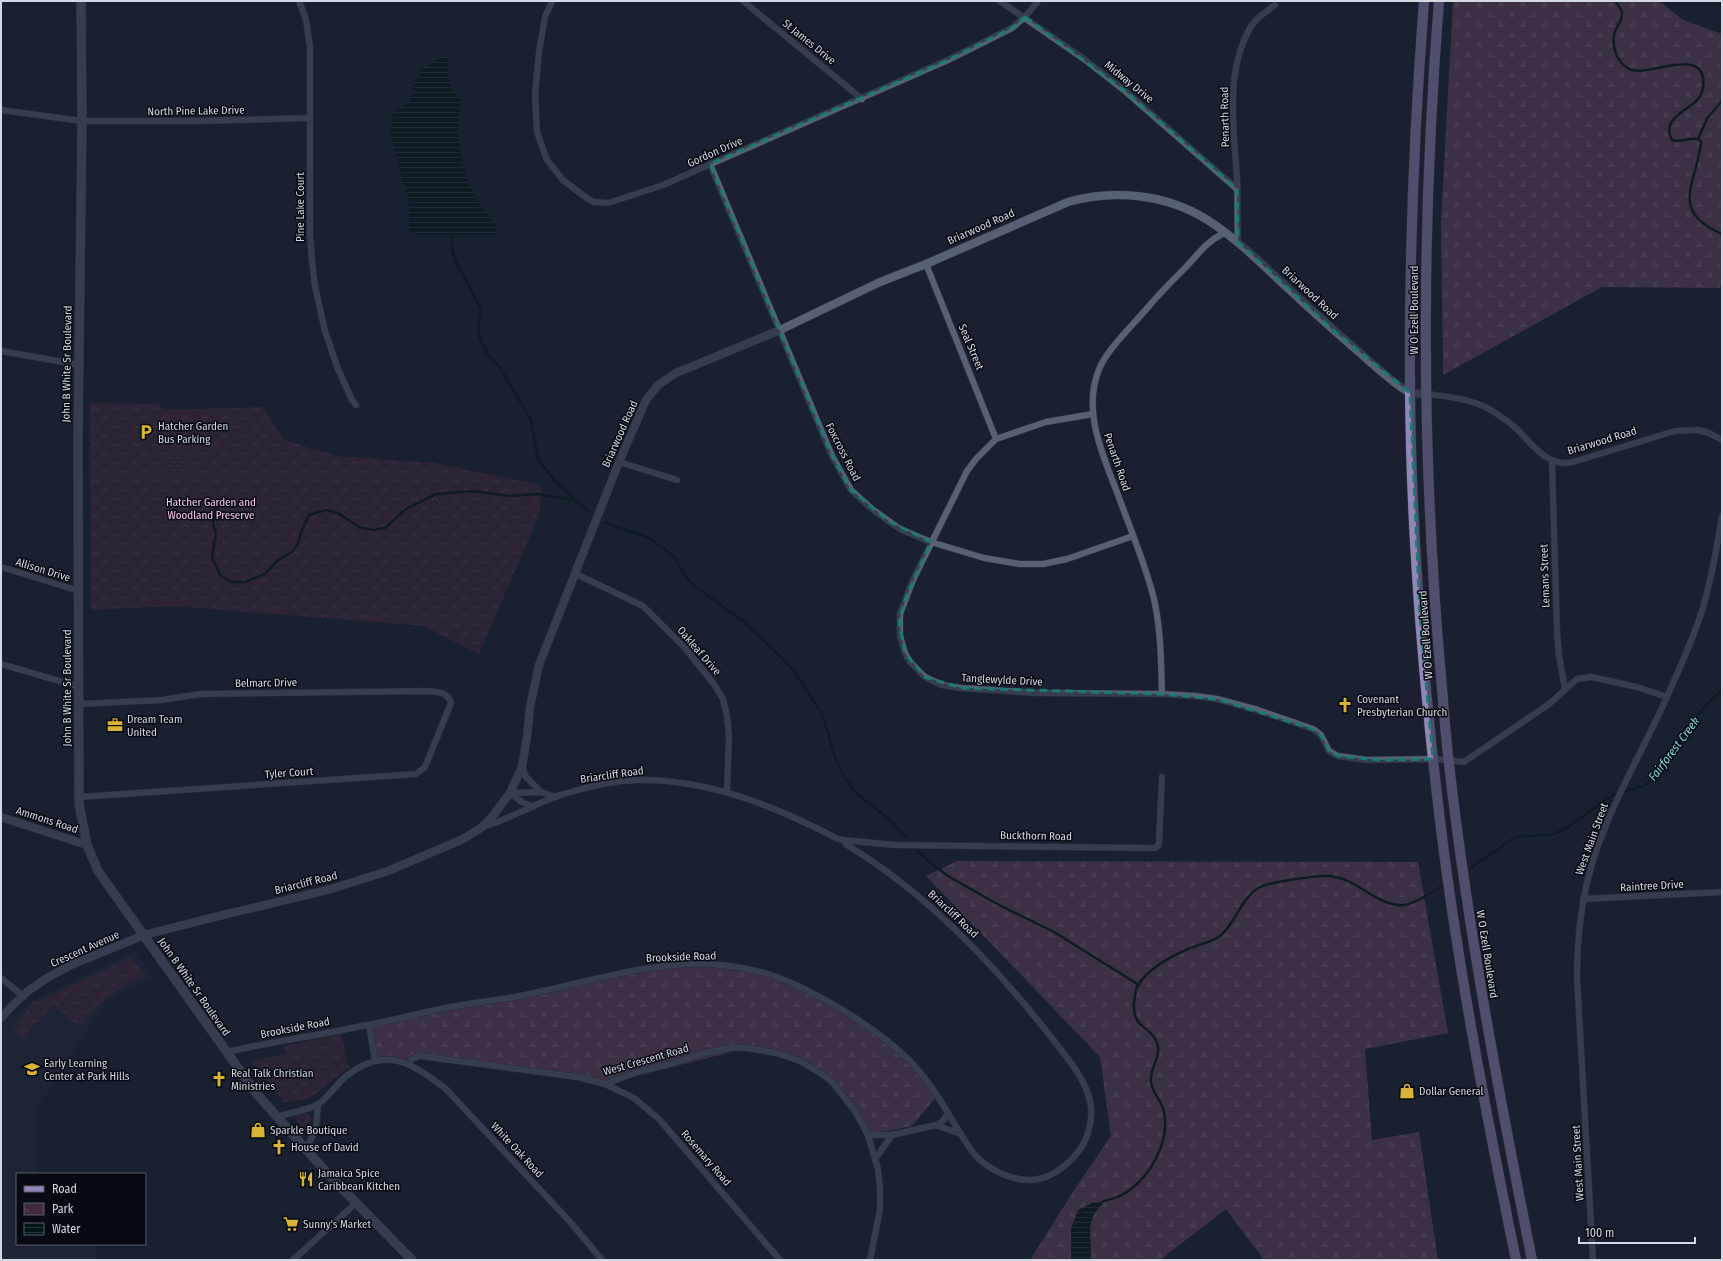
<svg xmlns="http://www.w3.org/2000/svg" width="1723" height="1261" font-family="'Fira Sans Condensed',sans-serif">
<defs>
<pattern id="forest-firs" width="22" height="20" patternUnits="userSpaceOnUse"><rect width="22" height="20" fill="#66455e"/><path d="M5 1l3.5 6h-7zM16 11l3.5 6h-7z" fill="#7b5f75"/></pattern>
<pattern id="park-crowns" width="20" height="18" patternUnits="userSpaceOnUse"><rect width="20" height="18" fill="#43293d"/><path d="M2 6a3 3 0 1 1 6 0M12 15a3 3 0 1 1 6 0" fill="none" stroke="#5d4759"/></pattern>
<pattern id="garden-dots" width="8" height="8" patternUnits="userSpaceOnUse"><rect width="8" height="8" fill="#43293d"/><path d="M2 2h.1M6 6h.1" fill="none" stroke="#5d4759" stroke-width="1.8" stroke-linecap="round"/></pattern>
<pattern id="water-rules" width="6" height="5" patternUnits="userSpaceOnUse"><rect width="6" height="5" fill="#001616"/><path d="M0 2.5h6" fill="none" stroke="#243738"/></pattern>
</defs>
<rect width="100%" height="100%" fill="#1a2030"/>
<!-- built -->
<path fill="#1f283d" d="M 136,951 L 153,978 L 106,1002 L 35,1111 L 37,1170 L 40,1174 L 17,1174 L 17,1244 L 91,1244 L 103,1260 L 1,1260 L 1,1027 L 31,1001 Z"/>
<!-- forest -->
<g fill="url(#forest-firs)">
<path d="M 1453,1 L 1659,1 L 1683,20 L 1722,34 L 1722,278 L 1720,288 L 1602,287 L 1443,375 L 1441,223 Z"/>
<path d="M 957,861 L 1418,862 L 1448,1033 L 1365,1049 L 1372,1140 L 1419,1132 L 1438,1260 L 1264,1260 L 1226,1209 L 1160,1260 L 1030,1260 L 1078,1184 L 1111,1136 L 1100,1057 L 926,876 Z"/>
<path d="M 701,964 L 772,975 L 834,1005 L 892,1045 L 937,1096 L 912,1126 L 868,1135 L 832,1082 L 788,1056 L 747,1048 L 605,1084 L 420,1056 L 409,1064 L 375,1060 L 369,1025 L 631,970 Z"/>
</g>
<!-- park -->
<g fill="url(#park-crowns)">
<path d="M 90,403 L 156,404 L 167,410 L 263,407 L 284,440 L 337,456 L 435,463 L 541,485 L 540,513 L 479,654 L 423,626 L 172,606 L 91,610 Z"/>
<path d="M 132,957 L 144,976 C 116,992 97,999 80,1028 L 54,1005 L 23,1038 L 13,1030 L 31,1004 Z"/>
<path d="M 341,1034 L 349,1067 L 313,1096 L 304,1100 L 284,1102 L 251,1061 L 285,1054 L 284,1046 Z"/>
</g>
<!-- garden -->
<g fill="url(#garden-dots)">
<path d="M 185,453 L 185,473 L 166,474 L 166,454 Z"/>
<path d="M 306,1114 L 309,1114 L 311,1118 L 308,1133 L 293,1116 Z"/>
</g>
<!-- water -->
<g fill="url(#water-rules)">
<path d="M 446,57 L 449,60 C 446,78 450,89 462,103 C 453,125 462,167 471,188 C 478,202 488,215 497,227 L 497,233 L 493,235 L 419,235 L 409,231 L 409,204 L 390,131 L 392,115 L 410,101 L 416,79 L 421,71 L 439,58 Z"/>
<path d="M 1107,1200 C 1083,1219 1092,1234 1091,1260 L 1071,1260 L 1071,1229 L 1078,1210 L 1092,1203 Z"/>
</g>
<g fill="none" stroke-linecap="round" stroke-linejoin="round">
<!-- stream -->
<g stroke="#001616" stroke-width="2.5">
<path d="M 1615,1 C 1618,5 1622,9 1622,14 C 1622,21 1617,26 1615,31 C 1611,45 1616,62 1629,69 C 1646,78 1699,48 1703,78 C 1704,85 1703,93 1698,99 C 1688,111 1660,119 1672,140 C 1681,143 1689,137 1698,139"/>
<path d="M 1698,139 L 1701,141 C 1698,182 1667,210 1722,234"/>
<path d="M 1698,139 L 1708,117 L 1722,101"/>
<path d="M 452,235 L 452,250 L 456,262 L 481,309 L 478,325 L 480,338 L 487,353 L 499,366 L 531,420 L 538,459 L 554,480 L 575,500 L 589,511"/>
<path d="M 221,500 L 216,508 L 213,523 L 216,534 L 212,557 L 220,575 L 231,582 L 245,582 L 265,574 L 278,560 L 292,552 L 298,544 L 301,532 L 309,515 L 326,510 L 338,513 L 359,527 L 373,530 L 385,528 L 406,509 L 436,494 L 473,491 L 510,496 L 537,494 L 575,500"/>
<path d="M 605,522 L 613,526 L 647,537 L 673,555 L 682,571 L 692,584 L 744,622 L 778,654 L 793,670 L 822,714 L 836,760 L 845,778 L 857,794 L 889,819 L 907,838"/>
<path d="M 918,850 L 928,861 L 948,876 L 999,905 L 1054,932 L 1139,985"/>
<path d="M 1471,868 L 1515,837 L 1554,834 L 1567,828 L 1604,801 L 1616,794 L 1643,786 L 1654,779 C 1674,755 1697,706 1722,691"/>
<path d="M 1104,1201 C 1112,1199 1121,1196 1127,1192 C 1151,1176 1170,1141 1164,1112 C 1162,1101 1152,1093 1151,1082 C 1149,1068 1162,1057 1157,1043 C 1151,1025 1132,1029 1134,1003 C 1135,997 1135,990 1138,985 C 1148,969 1171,956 1188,949 C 1197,945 1208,943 1217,938 C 1234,928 1240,898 1260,887 C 1270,882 1318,875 1330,876 C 1337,877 1344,879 1350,882 C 1366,890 1385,907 1404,905 C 1416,904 1431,892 1442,886"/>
</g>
<defs>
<g id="minor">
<path d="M 299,1 L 306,20 L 310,47 L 310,236 L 312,261 L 315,286 L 325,331 L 338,369 L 352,400 L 356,405"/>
<path d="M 552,1 L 545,17 L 539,52 L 535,95 L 537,132 L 547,160 L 563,180 L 588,199 L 594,202 L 608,203 L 663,185 L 948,60 L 1012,28 L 1025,17 L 1038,1"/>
<path d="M 743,1 L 862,99"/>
<path d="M 1000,1 L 1084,59 L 1125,91 L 1237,189"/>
<path d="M 1,110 L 82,121 L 199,121 L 309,118"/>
<path d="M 710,164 L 832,456 L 851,490 L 872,509 L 890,522 L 900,529 L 931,542 L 984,558 L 1020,564 L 1043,564 L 1067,559 L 1133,536"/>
<path d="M 1238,242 C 1237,221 1238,199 1237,178 C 1234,130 1225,74 1249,30 C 1254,19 1266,12 1275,5"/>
<path d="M 926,264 L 996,439"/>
<path d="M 1,351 L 80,365"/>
<path d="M 1427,394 C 1448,397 1469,398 1489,409 C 1499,415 1509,422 1518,430 C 1533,446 1549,468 1573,462 L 1675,431 L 1698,430 L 1709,433 L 1722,440"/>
<path d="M 1093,414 L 1046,422 L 996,439 L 976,459 L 967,471 L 913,580 L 900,614 L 900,636 L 905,653 L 910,662 L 925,677 L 942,685 L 961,688 L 1035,693 L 1162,694 L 1196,696 L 1217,699 L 1258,710 L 1313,729 L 1321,735 L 1329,751 L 1338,756 L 1367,760 L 1433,759 L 1464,762 L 1549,704 L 1577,679 L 1591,677 L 1637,687 L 1667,697"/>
<path d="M 1552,461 L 1557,632 L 1559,656 L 1565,689"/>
<path d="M 619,462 L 677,480"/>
<path d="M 1,567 L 79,591"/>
<path d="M 574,573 L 643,606 L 684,647 L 714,684 L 723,699 L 727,716 L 729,736 L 727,792"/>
<path d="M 1,664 L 80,687"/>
<path d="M 1162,694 C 1161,660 1161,627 1153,595 C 1144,561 1130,528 1118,495 C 1103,455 1081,410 1100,367 C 1109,347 1135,323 1149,306 C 1160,293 1172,281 1184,269 C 1199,254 1204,243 1224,233"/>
<path d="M 522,767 L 526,777 L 541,792"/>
<path d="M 510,793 L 541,792 L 556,797"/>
<path d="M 510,793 L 522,802 L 533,807"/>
<path d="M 79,797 L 416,774 L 425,767 L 451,703 C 448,691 435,692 426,691 L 201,694 L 161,700 L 80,704"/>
<path d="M 843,840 L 895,845 L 1155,848 L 1158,846 L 1159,841 L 1162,777"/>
<path d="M 1583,899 L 1722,892"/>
<path d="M 1,978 L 22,995"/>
<path d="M 369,1025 L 375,1060"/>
<path d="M 225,1052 C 272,1042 320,1035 367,1025 C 391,1021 416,1014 440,1009 C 465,1004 490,1001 515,997 C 601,981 682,946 771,975 C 815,990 877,1028 910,1061 C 929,1080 943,1105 957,1128 C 963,1138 969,1148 976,1156 C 989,1170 1013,1181 1032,1180 C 1050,1179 1067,1166 1078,1152 C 1090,1137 1095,1112 1088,1094 C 1081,1073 1064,1054 1051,1037 C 994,964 927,893 847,845 L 843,840 L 838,839 C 777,807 707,778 636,780 C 615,781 587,787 567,793 C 538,801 512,819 482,827"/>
<path d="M 409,1064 L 411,1059 L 420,1056 L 578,1077 L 605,1084 L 640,1071 L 667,1065 L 705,1053 L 731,1048 L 747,1048 L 776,1053 L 800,1061 L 822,1074 L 832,1082 L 855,1111 L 868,1135 L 878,1169 L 880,1189 L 880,1209 L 870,1260"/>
<path d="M 605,1084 L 634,1098 L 659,1119 L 780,1260"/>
<path d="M 276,1117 C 289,1113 305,1111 317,1105 C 326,1100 337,1084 345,1077 C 385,1045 411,1062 446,1089 L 572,1224 L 602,1260"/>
<path d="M 936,1125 L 961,1134"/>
<path d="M 868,1135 L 892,1135 L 936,1125 L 943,1121 L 948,1113"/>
<path d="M 306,1150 L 316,1128 L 318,1104"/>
<path d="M 875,1159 L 892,1135"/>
<path d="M 293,1260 L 356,1203"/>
<path d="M 1593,1260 L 1577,978 C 1577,938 1581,899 1593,861 C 1609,809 1637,761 1660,712 C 1675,679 1691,645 1702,611 C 1711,580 1717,548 1722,516"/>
</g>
<g id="tertiary">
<path d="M 1,817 L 87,845"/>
<path d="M 1,1018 L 13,1005 L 28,991 L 47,978 L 71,965 L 144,935 L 223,915 L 331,889 L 388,871 L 461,840 L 481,828 L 492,817 L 510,793 L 522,767 L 527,737 L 530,707 L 539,665 L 619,462 L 646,400 L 658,385 L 676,373 L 780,330 L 880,282 L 926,264 L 1068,202 C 1114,189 1165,194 1206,219 C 1233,236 1257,259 1280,281 C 1306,305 1332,329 1359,352 C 1369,361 1401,390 1411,393 C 1416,394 1422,394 1427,394"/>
</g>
<path id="secondary" d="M 81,1 L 82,121 L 78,439 L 79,804 L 87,845 L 98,871 L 256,1093 L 328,1174 L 412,1260"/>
<g id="primary">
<path d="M 1424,1 C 1414,130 1409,259 1410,389 C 1411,533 1423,678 1440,821 C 1458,968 1486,1114 1516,1260"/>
<path d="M 1439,1 C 1421,229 1421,460 1442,688 C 1444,713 1446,739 1449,764 C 1468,931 1499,1095 1532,1260"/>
</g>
</defs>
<!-- minor casing -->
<use href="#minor" stroke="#363b48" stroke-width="7"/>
<!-- tertiary casing -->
<use href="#tertiary" stroke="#363b48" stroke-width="9"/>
<!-- secondary casing -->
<use href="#secondary" stroke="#363b48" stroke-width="10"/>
<!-- primary casing -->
<use href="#primary" stroke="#363b48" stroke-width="11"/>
<!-- minor -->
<use href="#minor" stroke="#586173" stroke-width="6"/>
<!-- tertiary -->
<use href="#tertiary" stroke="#586173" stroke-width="8"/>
<!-- secondary -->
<use href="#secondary" stroke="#586173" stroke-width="9"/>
<!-- primary -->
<use href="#primary" stroke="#9286b9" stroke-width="10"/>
</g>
<!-- marked area -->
<path d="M0 0H1723V1261H0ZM 1025,17 L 1125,91 L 1237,189 L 1238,242 L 1333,330 L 1410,393 L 1420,616 L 1433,759 L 1381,760 L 1338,756 L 1329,751 L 1321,735 L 1313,729 L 1217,699 L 1162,694 L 961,688 L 925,677 L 905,653 L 899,621 L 906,597 L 931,542 L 890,522 L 851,490 L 832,456 L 710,164 L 948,60 L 1012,28 Z" fill="#1a2030" fill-opacity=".55" fill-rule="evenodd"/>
<path fill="none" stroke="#197b74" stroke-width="3" stroke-dasharray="8 5" stroke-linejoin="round" d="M 1025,17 L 1125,91 L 1237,189 L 1238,242 L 1333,330 L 1410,393 L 1420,616 L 1433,759 L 1381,760 L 1338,756 L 1329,751 L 1321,735 L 1313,729 L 1217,699 L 1162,694 L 961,688 L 925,677 L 905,653 L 899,621 L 906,597 L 931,542 L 890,522 L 851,490 L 832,456 L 710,164 L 948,60 L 1012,28 Z"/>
<!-- icons -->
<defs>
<symbol id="parking-bare" viewBox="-9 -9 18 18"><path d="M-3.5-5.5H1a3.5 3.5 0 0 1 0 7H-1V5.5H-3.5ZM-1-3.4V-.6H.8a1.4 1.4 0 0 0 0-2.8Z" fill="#d9b334" stroke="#070a11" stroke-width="2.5" paint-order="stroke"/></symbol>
<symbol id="church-bare" viewBox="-9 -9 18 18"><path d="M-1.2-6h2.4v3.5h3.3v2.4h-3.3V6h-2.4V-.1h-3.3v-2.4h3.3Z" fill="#d9b334" stroke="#070a11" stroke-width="2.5" paint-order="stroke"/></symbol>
<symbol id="office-bare" viewBox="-9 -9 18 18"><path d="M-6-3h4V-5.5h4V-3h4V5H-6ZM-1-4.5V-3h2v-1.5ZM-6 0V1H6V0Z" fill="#d9b334" stroke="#070a11" stroke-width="2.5" paint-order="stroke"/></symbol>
<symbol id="school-bare" viewBox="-9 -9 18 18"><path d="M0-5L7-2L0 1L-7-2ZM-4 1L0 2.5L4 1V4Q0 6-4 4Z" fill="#d9b334" stroke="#070a11" stroke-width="2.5" paint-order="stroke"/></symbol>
<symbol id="shop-bare" viewBox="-9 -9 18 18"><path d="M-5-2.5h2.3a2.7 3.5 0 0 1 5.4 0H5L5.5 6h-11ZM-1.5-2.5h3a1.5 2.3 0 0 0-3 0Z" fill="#d9b334" stroke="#070a11" stroke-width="2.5" paint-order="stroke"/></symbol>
<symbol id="restaurant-bare" viewBox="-9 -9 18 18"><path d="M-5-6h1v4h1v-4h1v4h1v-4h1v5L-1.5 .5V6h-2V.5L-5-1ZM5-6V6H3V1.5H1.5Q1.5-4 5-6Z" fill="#d9b334" stroke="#070a11" stroke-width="2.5" paint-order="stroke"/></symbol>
<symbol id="supermarket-bare" viewBox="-9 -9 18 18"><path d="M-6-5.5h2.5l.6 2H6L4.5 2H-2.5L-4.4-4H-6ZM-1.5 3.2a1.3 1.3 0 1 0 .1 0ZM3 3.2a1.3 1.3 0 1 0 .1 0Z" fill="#d9b334" stroke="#070a11" stroke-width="2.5" paint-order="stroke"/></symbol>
</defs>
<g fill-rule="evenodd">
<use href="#parking-bare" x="135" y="421" width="22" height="22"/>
<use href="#church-bare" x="1334" y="694" width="22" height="22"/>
<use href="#office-bare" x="104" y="714" width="22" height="22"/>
<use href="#school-bare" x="21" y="1058" width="22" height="22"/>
<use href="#church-bare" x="208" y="1068" width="22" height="22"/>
<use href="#shop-bare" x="1396" y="1080" width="22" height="22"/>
<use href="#shop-bare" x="247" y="1119" width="22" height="22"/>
<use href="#church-bare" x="268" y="1136" width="22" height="22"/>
<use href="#restaurant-bare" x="295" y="1168" width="22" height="22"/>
<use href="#supermarket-bare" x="280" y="1213" width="22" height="22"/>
</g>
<g text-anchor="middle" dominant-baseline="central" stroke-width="3" stroke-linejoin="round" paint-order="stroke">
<!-- street labels -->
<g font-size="11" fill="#d3d8e2" stroke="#070a11">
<text transform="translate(809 42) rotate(39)">St James Drive</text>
<text transform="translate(1129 82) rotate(39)">Midway Drive</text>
<text transform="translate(196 111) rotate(-1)">North Pine Lake Drive</text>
<text transform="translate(1225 117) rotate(-91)">Penarth Road</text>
<text transform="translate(715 152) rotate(-24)">Gordon Drive</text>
<text transform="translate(300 207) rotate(-90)">Pine Lake Court</text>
<text transform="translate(981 227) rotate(-24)">Briarwood Road</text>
<text transform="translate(1310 293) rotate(43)">Briarwood Road</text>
<text transform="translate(1414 310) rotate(-90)">W O Ezell Boulevard</text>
<text transform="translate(971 347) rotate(67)">Seal Street</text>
<text transform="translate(67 364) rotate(-89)">John B White Sr Boulevard</text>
<text transform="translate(620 434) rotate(-66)">Briarwood Road</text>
<text transform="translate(1602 441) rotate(-17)">Briarwood Road</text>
<text transform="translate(843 452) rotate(63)">Foxcross Road</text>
<text transform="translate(1117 462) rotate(71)">Penarth Road</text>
<text transform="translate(43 570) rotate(17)">Allison Drive</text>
<text transform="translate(1545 576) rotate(-92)">Lemans Street</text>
<text transform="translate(1426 635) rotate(-94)">W O Ezell Boulevard</text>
<text transform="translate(699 651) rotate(49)">Oakleaf Drive</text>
<text transform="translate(1002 680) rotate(3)">Tanglewylde Drive</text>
<text transform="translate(266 683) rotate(-1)">Belmarc Drive</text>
<text transform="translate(67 688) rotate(-90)">John B White Sr Boulevard</text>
<text transform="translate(289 773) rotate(-4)">Tyler Court</text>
<text transform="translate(612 775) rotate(-8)">Briarcliff Road</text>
<text transform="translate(47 820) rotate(18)">Ammons Road</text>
<text transform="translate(1036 836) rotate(1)">Buckthorn Road</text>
<text transform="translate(1592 839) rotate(-70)">West Main Street</text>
<text transform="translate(306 883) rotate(-14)">Briarcliff Road</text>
<text transform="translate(1652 886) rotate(-3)">Raintree Drive</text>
<text transform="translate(953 914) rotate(43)">Briarcliff Road</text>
<text transform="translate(85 949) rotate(-24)">Crescent Avenue</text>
<text transform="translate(1487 954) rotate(81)">W O Ezell Boulevard</text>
<text transform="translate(681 957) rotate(-2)">Brookside Road</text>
<text transform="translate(194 987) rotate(55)">John B White Sr Boulevard</text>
<text transform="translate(295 1028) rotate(-11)">Brookside Road</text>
<text transform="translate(646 1060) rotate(-16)">West Crescent Road</text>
<text transform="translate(517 1150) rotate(47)">White Oak Road</text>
<text transform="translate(706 1158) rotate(49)">Rosemary Road</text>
<text transform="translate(1578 1163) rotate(-93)">West Main Street</text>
</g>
<!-- poi labels -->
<g font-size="11" fill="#d3d8e2" stroke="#070a11" text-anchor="start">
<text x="158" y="426">Hatcher Garden<tspan x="158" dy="13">Bus Parking</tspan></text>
<text x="1357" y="699">Covenant<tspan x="1357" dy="13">Presbyterian Church</tspan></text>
<text x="127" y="719">Dream Team<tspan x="127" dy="13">United</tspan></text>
<text x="44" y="1063">Early Learning<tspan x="44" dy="13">Center at Park Hills</tspan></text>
<text x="231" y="1073">Real Talk Christian<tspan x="231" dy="13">Ministries</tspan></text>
<text x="1419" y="1091">Dollar General</text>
<text x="270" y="1130">Sparkle Boutique</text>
<text x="291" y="1147">House of David</text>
<text x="318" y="1173">Jamaica Spice<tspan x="318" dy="13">Caribbean Kitchen</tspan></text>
<text x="303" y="1224">Sunny's Market</text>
</g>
<!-- park labels -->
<g font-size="11" fill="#f9caed" stroke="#070a11">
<text x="211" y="502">Hatcher Garden and<tspan x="211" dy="13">Woodland Preserve</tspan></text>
</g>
<!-- water labels -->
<g font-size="12" font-style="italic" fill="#82ddde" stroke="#070a11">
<text transform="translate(1674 749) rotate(-53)">Fairforest Creek</text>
</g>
</g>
<!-- border -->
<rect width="1723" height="1261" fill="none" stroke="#d3d8e2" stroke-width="4"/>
<!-- legend -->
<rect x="16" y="1173" width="130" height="72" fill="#070a11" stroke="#595c65"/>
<rect x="24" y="1186" width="20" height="6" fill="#9286b9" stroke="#595c65"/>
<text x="52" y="1193" font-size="12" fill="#d3d8e2">Road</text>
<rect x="24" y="1203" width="20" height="12" fill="url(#park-crowns)" stroke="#595c65"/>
<text x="52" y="1213" font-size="12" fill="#d3d8e2">Park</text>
<rect x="24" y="1223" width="20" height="12" fill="url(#water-rules)" stroke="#595c65"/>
<text x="52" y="1233" font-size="12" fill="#d3d8e2">Water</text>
<!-- scale -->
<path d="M1579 1237v6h116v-6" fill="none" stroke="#d3d8e2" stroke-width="2"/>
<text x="1585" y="1237" font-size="12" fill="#d3d8e2" stroke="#070a11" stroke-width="3" paint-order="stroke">100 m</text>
</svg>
